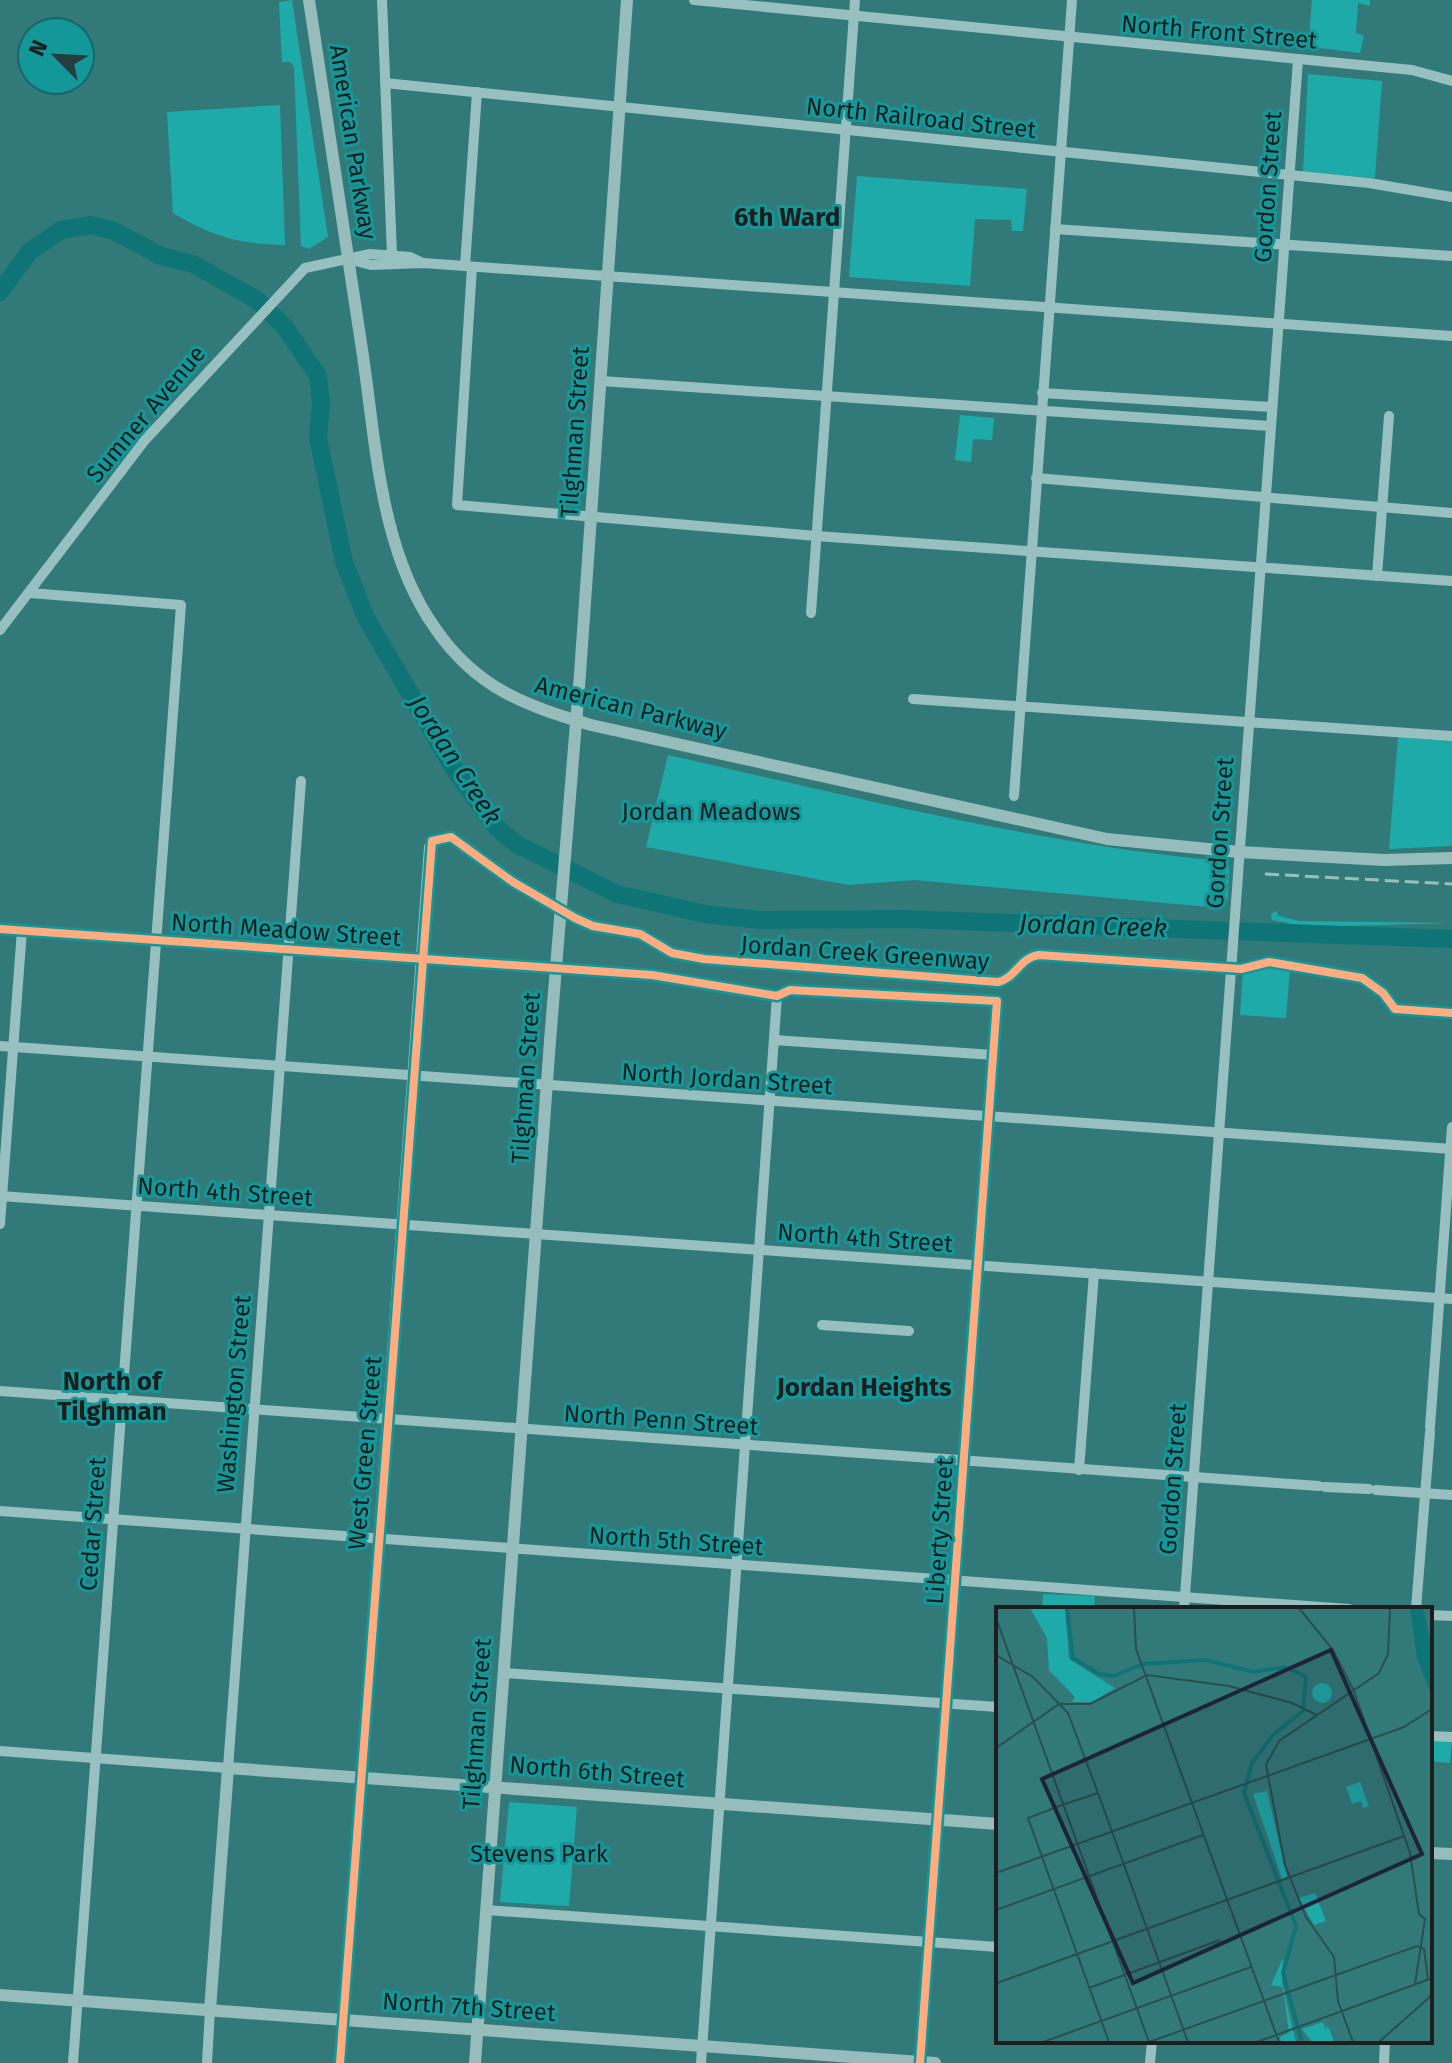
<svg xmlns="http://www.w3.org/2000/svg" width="1452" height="2063" font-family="'Fira Sans',sans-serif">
<rect width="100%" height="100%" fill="#327a7a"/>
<!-- green -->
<g fill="#1faaaa">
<path d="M 292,0 L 328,237 L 309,249 L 301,246 L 294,67 L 290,62 L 282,62 L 279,2 Z"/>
<path d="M 1312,0 L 1370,0 L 1370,6 L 1358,3 L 1356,33 L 1364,36 L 1360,53 L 1312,47 L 1309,38 Z"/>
<path d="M 1308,74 L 1382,81 L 1375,178 L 1303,172 Z"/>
<path d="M 280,105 L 285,245 C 238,244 214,237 173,213 L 167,112 Z"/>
<path d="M 857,176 L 1027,189 L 1023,231 L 1012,231 L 1011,220 L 975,219 L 970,286 L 849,277 Z"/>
<path d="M 960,415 L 994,418 L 992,440 L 973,439 L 971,462 L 955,460 Z"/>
<path d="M 1398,737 L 1452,741 L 1452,846 L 1389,849 Z"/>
<path d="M 668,755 C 851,796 1033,843 1220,861 L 1229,866 L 1228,899 L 1224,898 L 1220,908 L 915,880 L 848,885 L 646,847 Z"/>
<path d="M 1276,911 L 1279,916 L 1299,921 L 1452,923 L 1309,927 L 1272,920 L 1271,914 Z"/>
<path d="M 1255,967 L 1290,969 L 1286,1018 L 1240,1015 L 1243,971 Z"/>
<path d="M 1043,1594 L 1095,1596 L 1094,1609 L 1042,1609 Z"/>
<path d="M 1430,1739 L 1452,1740 L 1450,1763 L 1430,1761 Z"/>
<path d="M 509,1802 L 577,1807 L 569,1906 L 500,1902 Z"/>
</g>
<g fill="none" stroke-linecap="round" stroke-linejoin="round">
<!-- river -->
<path stroke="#0f7475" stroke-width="18" d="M 0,292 L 29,252 L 61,230 L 91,225 L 114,231 L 161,256 L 193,264 L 257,300 L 285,327 L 318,376 L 321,404 L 318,438 L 344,562 L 366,618 L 456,772 L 497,828 L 518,845 L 617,894 L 705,914 L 761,920 L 903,919 L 1452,939"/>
<!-- minor -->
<g stroke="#98c0c0" stroke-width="10">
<path d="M 382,0 L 392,255"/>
<path d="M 694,0 L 1412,70 L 1452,81"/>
<path d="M 385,83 L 1369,183 L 1452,197"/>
<path d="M 1055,229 L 1452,256"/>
<path d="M 348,259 L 371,265 L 423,263 L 1452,336"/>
<path d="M 465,266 L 477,92"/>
<path d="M 472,267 L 457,505 L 816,536 L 1452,581"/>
<path d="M 601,381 L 1270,426"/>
<path d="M 1042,393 L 1271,407"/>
<path d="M 1036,478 L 1452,513"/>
<path d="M 1377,576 L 1389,416"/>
<path d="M 30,593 L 181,605 L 73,2063"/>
<path d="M 811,613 L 855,0"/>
<path d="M 0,630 L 145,440 L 305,268 L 370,254 L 410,257 L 423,263"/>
<path d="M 913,699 L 1452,736"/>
<path d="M 1014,796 L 1072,0"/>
<path d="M 0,929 L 652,975 L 777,996 L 790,990 L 997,1001 L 920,2063"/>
<path d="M 774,1040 L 994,1055"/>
<path d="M 0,1046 L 1452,1149"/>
<path d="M 0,1196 L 1452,1299"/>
<path d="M 0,1224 L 22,930"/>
<path d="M 822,1325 L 909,1331"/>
<path d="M 0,1391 L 1319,1486"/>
<path d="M 1430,1427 L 1452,1127"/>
<path d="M 1079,1470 L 1094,1273"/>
<path d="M 1325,1487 L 1369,1489"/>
<path d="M 1376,1490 L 1452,1495"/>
<path d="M 0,1511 L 1349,1609"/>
<path d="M 1184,1609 L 1298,60"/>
<path d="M 1416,1609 L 1430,1432"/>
<path d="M 1430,1615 L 1452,1616"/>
<path d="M 503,1673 L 998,1707"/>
<path d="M 1430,1736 L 1452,1737"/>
<path d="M 0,1751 L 228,1768 L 301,781"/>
<path d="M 486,1910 L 998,1947"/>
<path d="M 207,2063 L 210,2010"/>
<path d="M 340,2063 L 429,847"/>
<path d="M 701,2063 L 777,996"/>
<path d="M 1150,2063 L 1152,2041"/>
<path d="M 1384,2063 L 1385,2041"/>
</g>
<!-- major -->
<g stroke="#96bcbc" stroke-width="12">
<path d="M 309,0 C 326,114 344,228 361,343 C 376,437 378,548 435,628 C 476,688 524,705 591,725 L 1107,839 L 1239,852 L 1384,860 L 1452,858"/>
<path d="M 580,674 L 627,0"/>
<path d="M 1430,1853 L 1452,1854"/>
<path d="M 0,1995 L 935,2063"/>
<path d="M 210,2010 L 228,1768 L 998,1824"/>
<path d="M 475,2063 L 550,1041"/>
</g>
<!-- rail -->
<path stroke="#99bebe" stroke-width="3" stroke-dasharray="14 6" stroke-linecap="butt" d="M 1265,874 L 1452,884"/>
<!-- major-bridge -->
<path stroke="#96bcbc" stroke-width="12" d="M 550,1041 L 580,674"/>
<defs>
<g id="cycleway">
<path d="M 0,929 L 652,975 L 777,996 L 790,990 L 997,1001 L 920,2063"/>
<path d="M 340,2063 L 432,841 L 451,837 L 513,882 L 575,918 L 593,926 L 640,934 L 672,953 L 704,959 L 998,982 C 1016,978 1019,958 1039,955 L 1241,969 L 1269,962 L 1362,978 L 1383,993 L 1395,1009 L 1452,1013"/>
</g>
</defs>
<!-- cycleway casing -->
<use href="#cycleway" stroke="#149798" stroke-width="13"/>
<!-- cycleway -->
<use href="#cycleway" stroke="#ffac80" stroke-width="8"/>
</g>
<g text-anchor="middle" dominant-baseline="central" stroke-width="6" stroke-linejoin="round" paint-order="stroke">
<!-- street labels -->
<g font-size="24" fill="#1d1d1d" stroke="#149798">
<text transform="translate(1219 32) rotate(5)">North Front Street</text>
<text transform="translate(921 118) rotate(6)">North Railroad Street</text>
<text transform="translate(353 142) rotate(81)">American Parkway</text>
<text transform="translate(1268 187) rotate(-86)">Gordon Street</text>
<text transform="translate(146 414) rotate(-50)">Sumner Avenue</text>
<text transform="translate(575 432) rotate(-86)">Tilghman Street</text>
<text transform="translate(631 708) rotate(14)">American Parkway</text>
<text transform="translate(1220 833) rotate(-86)">Gordon Street</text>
<text transform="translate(286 930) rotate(4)">North Meadow Street</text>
<text transform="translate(865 953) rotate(4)">Jordan Creek Greenway</text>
<text transform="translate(526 1078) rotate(-86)">Tilghman Street</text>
<text transform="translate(727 1079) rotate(4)">North Jordan Street</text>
<text transform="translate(225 1192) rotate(4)">North 4th Street</text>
<text transform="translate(865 1238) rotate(4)">North 4th Street</text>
<text transform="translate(234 1394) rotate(-85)">Washington Street</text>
<text transform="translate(661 1420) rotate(4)">North Penn Street</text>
<text transform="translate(365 1453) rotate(-85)">West Green Street</text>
<text transform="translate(1173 1479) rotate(-86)">Gordon Street</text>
<text transform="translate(93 1524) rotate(-86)">Cedar Street</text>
<text transform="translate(940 1531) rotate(-86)">Liberty Street</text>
<text transform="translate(676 1541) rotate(4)">North 5th Street</text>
<text transform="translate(477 1724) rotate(-86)">Tilghman Street</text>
<text transform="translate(597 1772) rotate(5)">North 6th Street</text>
<text transform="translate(469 2007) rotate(4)">North 7th Street</text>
</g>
<!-- park labels -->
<g font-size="24" fill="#1a1d1d" stroke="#149798">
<text x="711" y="812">Jordan Meadows</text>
<text x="539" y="1854">Stevens Park</text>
</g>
<!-- neighbourhood labels -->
<g font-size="26" font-weight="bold" fill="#1d1d1d" stroke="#149798">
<text x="787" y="217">6th Ward</text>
<text x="112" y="1381">North of<tspan x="112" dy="30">Tilghman</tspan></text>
<text x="864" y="1387">Jordan Heights</text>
</g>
<!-- water labels -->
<g font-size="26" font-style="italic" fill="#191d1d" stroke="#149798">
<text transform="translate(455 760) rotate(57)">Jordan Creek</text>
<text transform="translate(1093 926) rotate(2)">Jordan Creek</text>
</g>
</g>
<!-- overview -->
<g transform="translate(996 1607)">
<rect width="436" height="436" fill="#327a7a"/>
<path d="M 34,1 L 69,1 L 73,52 L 119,81 L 96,95 L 76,95 L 79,90 L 53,63 L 51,31 ZM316 86a10 10 0 1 1 20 0a10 10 0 1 1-20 0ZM 364,175 L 373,199 L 367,201 L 365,194 L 356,197 L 350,180 ZM 271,184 L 291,270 L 286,272 L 257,187 ZM 319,286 L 330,314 L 318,318 L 303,291 ZM 287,351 L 286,376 L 300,435 L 285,435 L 284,430 L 293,426 L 288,389 L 286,380 L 275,378 ZM 327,415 L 330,425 L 330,419 L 334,423 L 338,435 L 316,435 L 306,422 Z" fill="#1faaaa"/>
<path d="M 414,1 L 427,1 L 436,39 L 436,89 L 421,52 Z" fill="#0f7475"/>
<path fill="none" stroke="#0f7475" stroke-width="4" d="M 71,1 L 77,51 L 103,67 L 118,69 L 147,57 L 210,53 L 258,65 L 289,60 L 310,70 L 307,104 L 278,127 L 256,156 L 248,186 L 300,319 L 287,366 L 306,435"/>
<path fill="none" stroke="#294f4f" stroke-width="2" d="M 138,1 L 140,42 L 283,435M 303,1 L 337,43 L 358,84M 0,11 L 153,435M 0,48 L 37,70 L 72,106 L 102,186M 358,84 L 414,246 L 423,307 L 429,312 L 419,377M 0,141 L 63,97 L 94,97 L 151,68 L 233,79 L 296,96 L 321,108M 66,198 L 32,211 L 113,435M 66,198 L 102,186 L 192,435M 0,266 L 408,120 L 436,102M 0,303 L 207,228M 1,376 L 408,229M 93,381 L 224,333M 47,435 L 255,360M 153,435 L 421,339 L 428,342 L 432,372M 261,435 L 434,372M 357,435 L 342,394 L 338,350 L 310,310 L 289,258 L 270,158 L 283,134 L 383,66 L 392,47 L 394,1M 383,435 L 436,388"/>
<path fill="#1d2439" fill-opacity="0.15" stroke="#1d2439" stroke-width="4" d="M 335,43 L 426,247 L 137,376 L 46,172 Z"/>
<rect width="436" height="436" fill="none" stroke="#1d1d1d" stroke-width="4"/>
</g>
<!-- north arrow -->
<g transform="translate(56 56) rotate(294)"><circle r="38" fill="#149798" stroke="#186667" stroke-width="2"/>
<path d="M0-6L14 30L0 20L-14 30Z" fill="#243e3e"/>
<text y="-12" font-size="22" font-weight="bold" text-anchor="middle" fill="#1d1d1d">N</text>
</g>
</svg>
